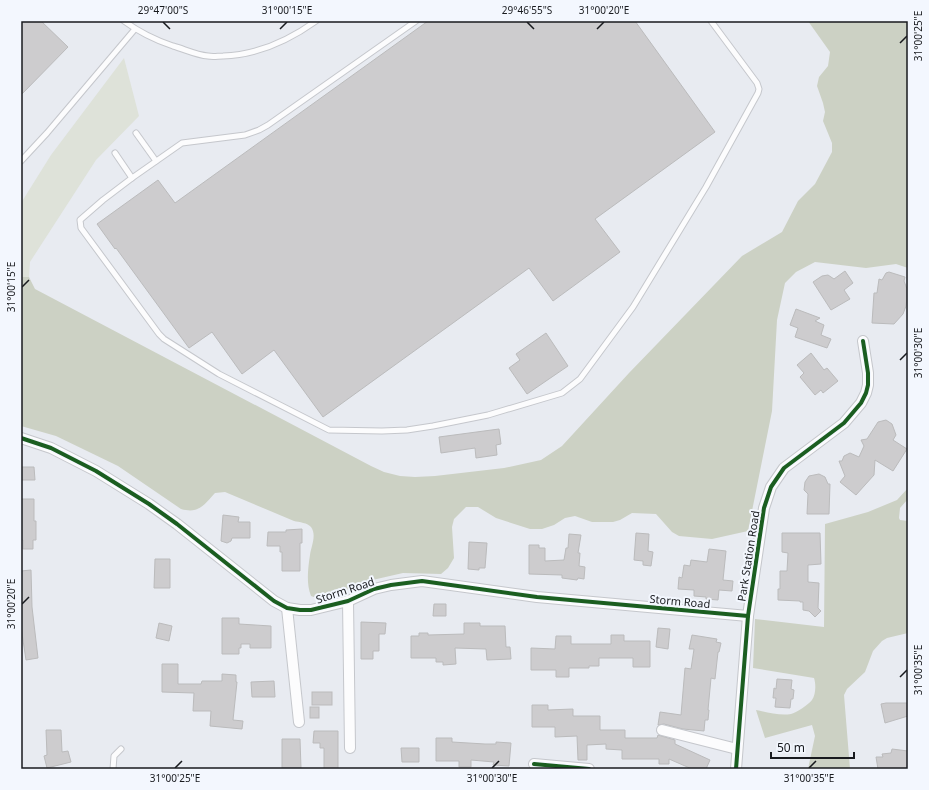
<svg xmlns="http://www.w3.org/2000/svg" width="929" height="790" font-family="'Noto Sans',sans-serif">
<rect width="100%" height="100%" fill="#e8ebf1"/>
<!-- green -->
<path fill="#dee2d9" d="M 124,58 L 139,116 L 96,160 L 30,262 L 29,277 L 21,277 L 21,203 L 51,155 Z"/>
<!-- forest -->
<g fill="#ccd1c4">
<path d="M 808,21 L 908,21 L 908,268 L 896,264 L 866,268 L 815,262 L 796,272 L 785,283 L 777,320 L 772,411 L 748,531 L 712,539 L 679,536 L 672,532 L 656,514 L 632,513 L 620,520 L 613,522 L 592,522 L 575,516 L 565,518 L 554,525 L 542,529 L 530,529 L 496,518 L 478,507 L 466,507 L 454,519 L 452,527 L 454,558 L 448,568 L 441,574 L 403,573 L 368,581 L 322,600 L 311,596 C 306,584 308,568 310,555 C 311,547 317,535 311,527 C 308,523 299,522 294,521 L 225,492 L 215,493 C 204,505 199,514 181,509 L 118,466 L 56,436 L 21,426 L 21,277 L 29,277 L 35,289 L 371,466 L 384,472 L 400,476 L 415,477 L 435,476 L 504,468 L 541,460 L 562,446 L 629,373 L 742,256 L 782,232 L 798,201 L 815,184 L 832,152 L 832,143 L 823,121 L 825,112 L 823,103 L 817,86 L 819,77 L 828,66 L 830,52 Z"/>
<path d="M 908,488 L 908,499 L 900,508 L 899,518 L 900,520 L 908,521 L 908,633 L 887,638 L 882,641 L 873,651 L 865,672 L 847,689 L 844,695 L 850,769 L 808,769 L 815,736 L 812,725 L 765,738 L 756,710 C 767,712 780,716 791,714 C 796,713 809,704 812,700 C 816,694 816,684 814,678 L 753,668 L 755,619 L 824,627 L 825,524 L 868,512 L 897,500 Z"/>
</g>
<!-- building -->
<g fill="#cdccce" stroke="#bbbbbc">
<path d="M 21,21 L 41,21 L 68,47 L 21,95 Z"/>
<path d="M 428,21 L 635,21 L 715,132 L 595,219 L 620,252 L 553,301 L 529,268 L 323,417 L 274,350 L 242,374 L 212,332 L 189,348 L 116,248 L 115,249 L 97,224 L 158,180 L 175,203 Z"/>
<path d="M 845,271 L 853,283 L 844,290 L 850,299 L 831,310 L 813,282 L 822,276 L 828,275 L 834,279 Z"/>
<path d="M 889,272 L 905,277 L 904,281 L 907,289 L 907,298 L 906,306 L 903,314 L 894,324 L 872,323 L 874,293 L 877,293 L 879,279 L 882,280 L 886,273 Z"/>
<path d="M 796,309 L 820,318 L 815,321 L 824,325 L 821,335 L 831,339 L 827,348 L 795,337 L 798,328 L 790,325 Z"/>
<path d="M 546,333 L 568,366 L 527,394 L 509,368 L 520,360 L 516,354 Z"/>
<path d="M 811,353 L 824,370 L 827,368 L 838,381 L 823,393 L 821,390 L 815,395 L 800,377 L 804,373 L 797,365 Z"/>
<path d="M 886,420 L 892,424 L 896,435 L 893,440 L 907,449 L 893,471 L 875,460 L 874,475 L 856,495 L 840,482 L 845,476 L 839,461 L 842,461 L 844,456 L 850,453 L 859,457 L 864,446 L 861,440 L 867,439 L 878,422 Z"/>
<path d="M 499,429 L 501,444 L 496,445 L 497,455 L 476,458 L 475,448 L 441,453 L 439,437 Z"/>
<path d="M 21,467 L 34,467 L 35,480 L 22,480 Z"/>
<path d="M 819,474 L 825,477 L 828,484 L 830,484 L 829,514 L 807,514 L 808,494 L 804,490 L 805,482 L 809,476 Z"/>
<path d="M 21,499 L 34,499 L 34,521 L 36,521 L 36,540 L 33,540 L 33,549 L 23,549 L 23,540 L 21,540 Z"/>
<path d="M 223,515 L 239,517 L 238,522 L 250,522 L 250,538 L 232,538 L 231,541 L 227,543 L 221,541 Z"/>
<path d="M 302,529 L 302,543 L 300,543 L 300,571 L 282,571 L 282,552 L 280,552 L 280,546 L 267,546 L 268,532 L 286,532 L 286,530 Z"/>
<path d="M 636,533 L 649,534 L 648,551 L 653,552 L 651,566 L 643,565 L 643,561 L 634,560 Z"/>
<path d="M 782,533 L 820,533 L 821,564 L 808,565 L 808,582 L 819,583 L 818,608 L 821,611 L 815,617 L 809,611 L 803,610 L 803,602 L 800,602 L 800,601 L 778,600 L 778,589 L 780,589 L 780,571 L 787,571 L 788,553 L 782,552 Z"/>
<path d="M 569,534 L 581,535 L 578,553 L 580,553 L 579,566 L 585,567 L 584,579 L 578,578 L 577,580 L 562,578 L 562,575 L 529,574 L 529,545 L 539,545 L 539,548 L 545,548 L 545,561 L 564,560 L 566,548 L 568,548 Z"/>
<path d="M 469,542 L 487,543 L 485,568 L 479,568 L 479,570 L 468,569 Z"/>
<path d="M 709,549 L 726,551 L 723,580 L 733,581 L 732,591 L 719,590 L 718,600 L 706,599 L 706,597 L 694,596 L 694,590 L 678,589 L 679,577 L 682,578 L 684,565 L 690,566 L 691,560 L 707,562 Z"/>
<path d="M 155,559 L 170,559 L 170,588 L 154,588 Z"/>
<path d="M 31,570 L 32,607 L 38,658 L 26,660 L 21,627 L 21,571 Z"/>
<path d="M 434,604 L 446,604 L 446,616 L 433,616 Z"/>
<path d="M 222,618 L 239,618 L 239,624 L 271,626 L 271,648 L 250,648 L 250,644 L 241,644 L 241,648 L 239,648 L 239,654 L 222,654 Z"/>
<path d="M 361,622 L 386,623 L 385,634 L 379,634 L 379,651 L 373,651 L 373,659 L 361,659 Z"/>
<path d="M 159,623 L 172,626 L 169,641 L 156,638 Z"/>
<path d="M 464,623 L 480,623 L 480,626 L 505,626 L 506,647 L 510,647 L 511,659 L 487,660 L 486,649 L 455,648 L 456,664 L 443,665 L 443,662 L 436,662 L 436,658 L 411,658 L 411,636 L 419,636 L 419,633 L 428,633 L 428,635 L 464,634 Z"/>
<path d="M 658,628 L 670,629 L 668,649 L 656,647 Z"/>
<path d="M 611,635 L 624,635 L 624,641 L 650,641 L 650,667 L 633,667 L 633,658 L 599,658 L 599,666 L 589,666 L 589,668 L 569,668 L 569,677 L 556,677 L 556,670 L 531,670 L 531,648 L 555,649 L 556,636 L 571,636 L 571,644 L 611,644 Z"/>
<path d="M 692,635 L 717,639 L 716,642 L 721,643 L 719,652 L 718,652 L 715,679 L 711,678 L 708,710 L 709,710 L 708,720 L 705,720 L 704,731 L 683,729 L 664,724 L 658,725 L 660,712 L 681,715 L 685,668 L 691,669 L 694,649 L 689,649 Z"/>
<path d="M 162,664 L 178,664 L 178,684 L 201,684 L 202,681 L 222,681 L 222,674 L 236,675 L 236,682 L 237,682 L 233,720 L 243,721 L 242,729 L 210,726 L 211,711 L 193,711 L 194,693 L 162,692 Z"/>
<path d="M 777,679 L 792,680 L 791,689 L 794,690 L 793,699 L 791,699 L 790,708 L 775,707 L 776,698 L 773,698 L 774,688 L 776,689 Z"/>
<path d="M 274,681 L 275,697 L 252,697 L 251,682 Z"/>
<rect x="312" y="692" width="20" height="13"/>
<path d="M 886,703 L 908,703 L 908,716 L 885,723 L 881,704 Z"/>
<path d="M 532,705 L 548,705 L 548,710 L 573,709 L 573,716 L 600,716 L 600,730 L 625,730 L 625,738 L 657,738 L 658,735 L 675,740 L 675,744 L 710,760 L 706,769 L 692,769 L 669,759 L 669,764 L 659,764 L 659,759 L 622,759 L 622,750 L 606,749 L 606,744 L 587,745 L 587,760 L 578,760 L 577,736 L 555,737 L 555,727 L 532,727 Z"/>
<rect x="310" y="707" width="9" height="11"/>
<path d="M 46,730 L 61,730 L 62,752 L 68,751 L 71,762 L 47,768 L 44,756 L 47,755 Z"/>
<path d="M 314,731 L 338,731 L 338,769 L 324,769 L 324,748 L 320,748 L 320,743 L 313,743 Z"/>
<path d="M 436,738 L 452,738 L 452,742 L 485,744 L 496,744 L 496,742 L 511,743 L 509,766 L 493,765 L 494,762 L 471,760 L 471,767 L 459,767 L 459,761 L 436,761 Z"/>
<path d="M 282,739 L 300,739 L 301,768 L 282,768 Z"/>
<path d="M 401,748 L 419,748 L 419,762 L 402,762 Z"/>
<path d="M 892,749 L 908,751 L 908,769 L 878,769 L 876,757 L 883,757 L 882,754 L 891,753 Z"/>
</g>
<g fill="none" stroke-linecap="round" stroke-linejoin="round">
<defs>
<g id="service">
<path d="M 124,21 C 139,32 155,40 173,46 C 184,49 196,55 208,56 C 213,57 218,56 223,56 C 258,55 288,41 316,21"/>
<path d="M 416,21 L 268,125 L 259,130 L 245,135 L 182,143 L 132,178 L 103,200 L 80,220 L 81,228 L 159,334 L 164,339 L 219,374 L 329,430 L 382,431 L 407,430 L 433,426 L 488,415 L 562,393 L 580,379 L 633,307 L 706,187 L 758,93 L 759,89 L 757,83 L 711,21"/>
<path d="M 136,133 L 156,161"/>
<path d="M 115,153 L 132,178"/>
<path d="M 21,161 L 47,133 L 135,29"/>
<path d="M 113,769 L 114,756 L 121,749"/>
</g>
<g id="minor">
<path d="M 21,438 L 51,448 L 96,471 L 149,504 L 177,524 L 274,601 L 287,608 L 300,610 L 311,610 L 348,601 L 374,589 L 391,585 L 422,581 L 537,597 L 748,616"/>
<path d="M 348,601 L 350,748"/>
<path d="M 287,608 L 299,722"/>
<path d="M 662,730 L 737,749"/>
<path d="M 534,764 L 589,769"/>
<path d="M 736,769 L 748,616 L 764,508 L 771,487 L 784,468 L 844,423 L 861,403 L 866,393 L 868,385 L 868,373 L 863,341"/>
</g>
</defs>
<!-- service casing -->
<use href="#service" stroke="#c5c7cc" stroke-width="7"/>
<!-- minor casing -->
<use href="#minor" stroke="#c5c7cc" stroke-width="12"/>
<!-- service -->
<use href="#service" stroke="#fcfcfd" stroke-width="5"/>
<!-- minor -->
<use href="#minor" stroke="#fcfcfd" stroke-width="10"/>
<defs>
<g id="cycleway">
<path d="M 21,438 L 51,448 L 96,471 L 149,504 L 177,524 L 274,601 L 287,608 L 300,610 L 311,610 L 348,601 L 374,589 L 391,585 L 422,581 L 537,597 L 748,616"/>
<path d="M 534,764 L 589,769"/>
<path d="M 736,769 L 748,616 L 764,508 L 771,487 L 784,468 L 844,423 L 861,403 L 866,393 L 868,385 L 868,373 L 863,341"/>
</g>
</defs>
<!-- cycleway casing -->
<use href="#cycleway" stroke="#f3f7fe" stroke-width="6"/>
<!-- cycleway -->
<use href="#cycleway" stroke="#1b5e20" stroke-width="4"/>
</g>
<!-- ticks -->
<path fill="none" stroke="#181a1e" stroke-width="1.5" d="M 163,22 L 170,29M 527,22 L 534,29M 280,29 L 287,22M 597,29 L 604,22M 900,43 L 907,36M 22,287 L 29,280M 900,360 L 907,353M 22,604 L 29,597M 900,677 L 907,670M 175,768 L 182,761M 492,768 L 499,761M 809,768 L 816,761"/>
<g text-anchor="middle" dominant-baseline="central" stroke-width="4" stroke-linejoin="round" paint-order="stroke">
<!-- street labels -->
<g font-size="11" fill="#181a1e" stroke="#f3f7fe">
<text transform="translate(748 556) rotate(-81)">Park Station Road</text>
<text transform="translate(345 590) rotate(-18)">Storm Road</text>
<text transform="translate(680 601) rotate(5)">Storm Road</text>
</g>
</g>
<!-- border -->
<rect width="929" height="790" fill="none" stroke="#f3f7fe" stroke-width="44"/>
<!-- scale -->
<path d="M771 752v6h83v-6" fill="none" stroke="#181a1e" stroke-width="2"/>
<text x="777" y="752" font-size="12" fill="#181a1e" stroke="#f3f7fe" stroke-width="3" paint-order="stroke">50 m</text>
<rect x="22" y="22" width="885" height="746" fill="none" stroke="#181a1e" stroke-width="1.5"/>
<g font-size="10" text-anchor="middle" fill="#181a1e">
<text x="163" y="14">29°47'00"S</text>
<text x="287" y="14">31°00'15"E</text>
<text x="527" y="14">29°46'55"S</text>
<text x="604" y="14">31°00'20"E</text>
<text transform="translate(918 36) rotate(-90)" y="4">31°00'25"E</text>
<text transform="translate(11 287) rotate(-90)" y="4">31°00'15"E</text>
<text transform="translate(918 353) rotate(-90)" y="4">31°00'30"E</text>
<text transform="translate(11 604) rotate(-90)" y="4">31°00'20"E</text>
<text transform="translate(918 670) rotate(-90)" y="4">31°00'35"E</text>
<text x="175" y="782">31°00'25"E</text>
<text x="492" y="782">31°00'30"E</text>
<text x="809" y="782">31°00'35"E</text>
</g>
</svg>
